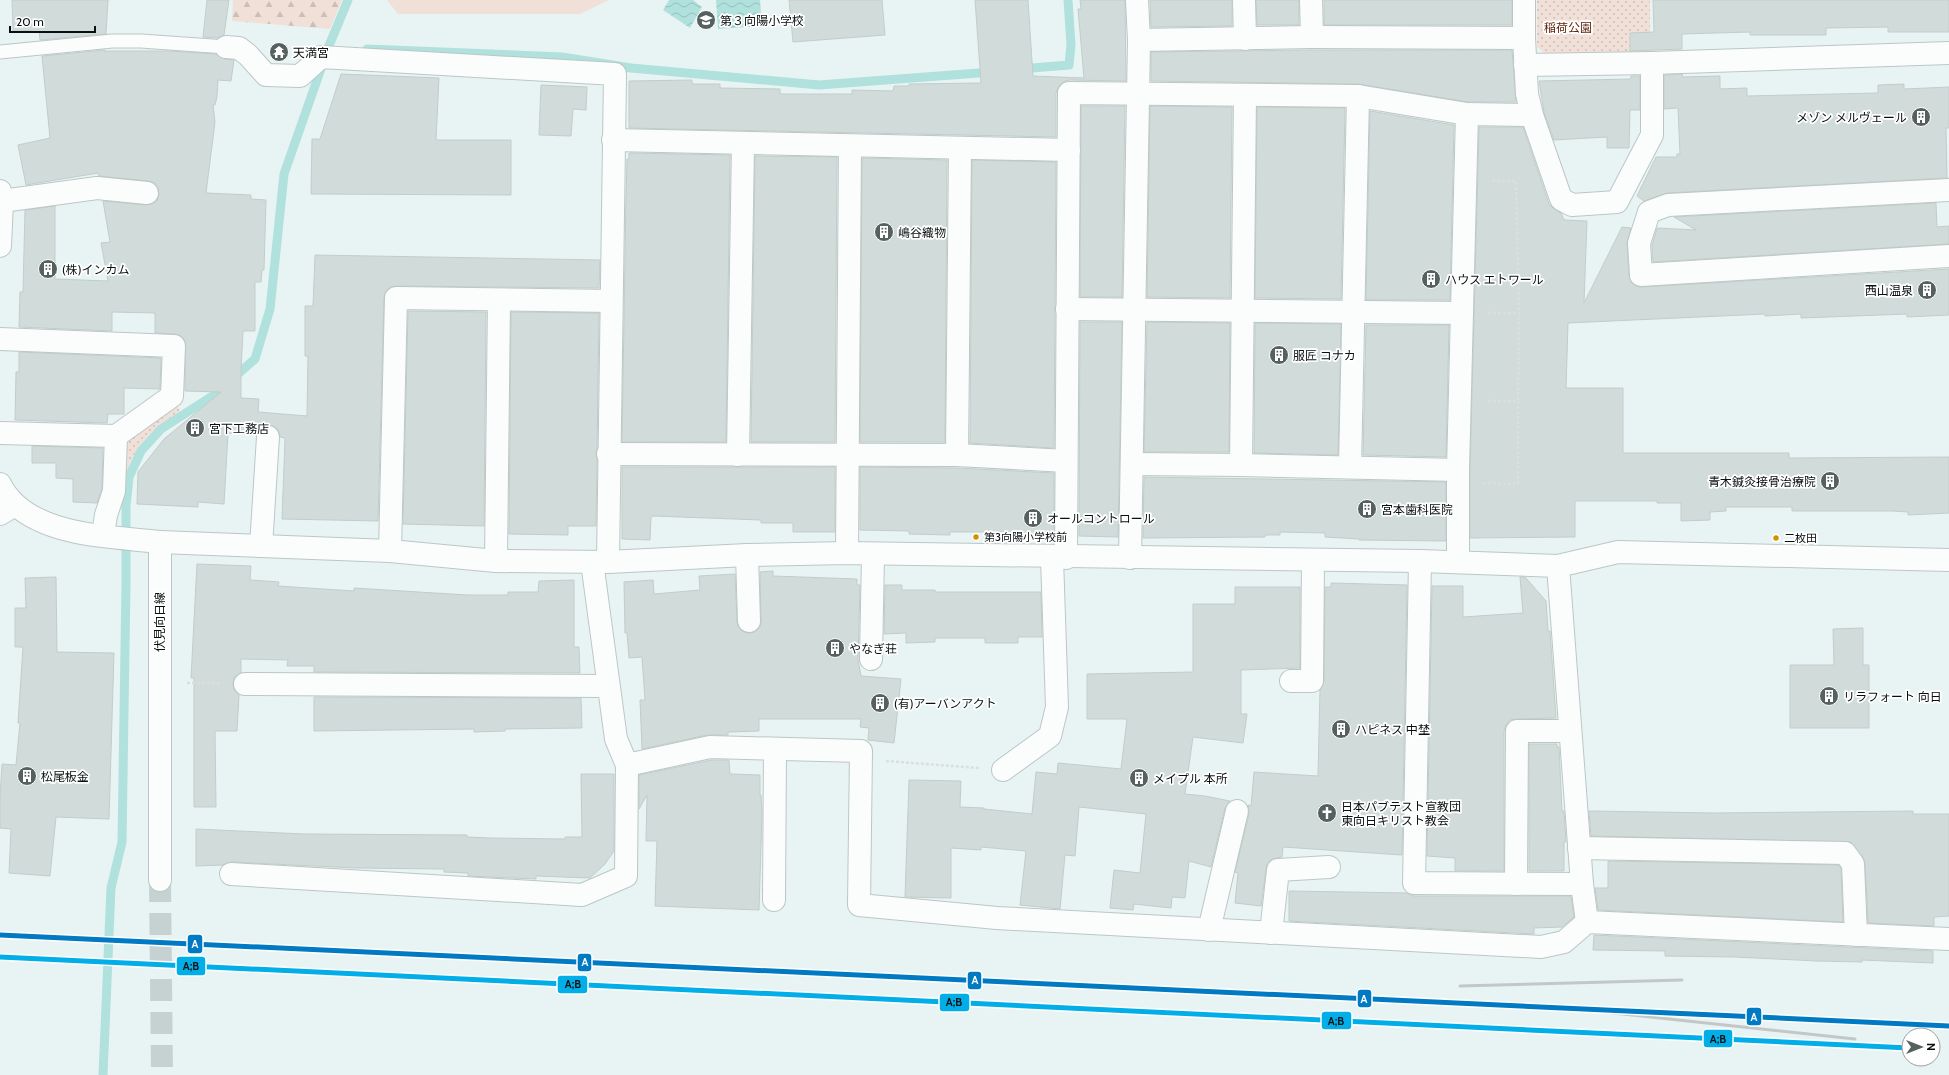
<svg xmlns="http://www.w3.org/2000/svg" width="1949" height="1075" font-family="Cabin,'Noto Sans JP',sans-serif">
<defs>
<pattern id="forest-firs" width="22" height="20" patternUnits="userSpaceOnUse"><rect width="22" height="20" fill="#f1e0d8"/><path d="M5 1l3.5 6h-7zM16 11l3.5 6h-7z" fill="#cdbfb8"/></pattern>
<pattern id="park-dots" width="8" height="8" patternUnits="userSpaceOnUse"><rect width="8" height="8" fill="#f1e0d8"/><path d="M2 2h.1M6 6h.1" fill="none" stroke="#cdbfb8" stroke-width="1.8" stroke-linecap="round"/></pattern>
<pattern id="water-waves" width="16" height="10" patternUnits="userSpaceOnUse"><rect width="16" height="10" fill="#b0e1dd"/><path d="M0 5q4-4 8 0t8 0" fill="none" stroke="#96c0bc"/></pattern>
</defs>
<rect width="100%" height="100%" fill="#e7f4f3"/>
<!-- forest -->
<path fill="url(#forest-firs)" d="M 233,0 L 342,0 L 330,29 L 232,21 Z"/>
<!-- park -->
<g fill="url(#park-dots)">
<path d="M 1537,0 L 1650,0 L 1650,52 L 1547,55 L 1537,47 Z"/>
<path d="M 176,404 L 180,411 C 137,440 124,459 120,511 L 111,510 L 127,438 Z"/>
</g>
<!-- garden -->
<path fill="#f1e0d8" d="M 387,0 L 609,0 L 580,14 L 398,14 Z"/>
<!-- water -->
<g fill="url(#water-waves)">
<path d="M 669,0 L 693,0 L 702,7 L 690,28 L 663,10 Z"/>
<path d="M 716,0 L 760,0 L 762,26 L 718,29 Z"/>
</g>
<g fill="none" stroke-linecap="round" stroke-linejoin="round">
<!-- stream -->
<g stroke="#b0e1dd" stroke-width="9">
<path d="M 328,48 L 348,0"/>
<path d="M 367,49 L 562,57 L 631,68 L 819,85 L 992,72"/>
<path d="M 1020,69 L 1069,65 L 1071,45 L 1068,0"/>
<path d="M 103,1075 L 111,888 L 122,842 L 126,584 L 126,506 L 129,477 L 141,451 L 161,429 L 214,395 L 255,359 L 270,309 L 284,174 L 323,63"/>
</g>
</g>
<!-- building -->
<g fill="#d1dbda" stroke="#c2cdcb">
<path d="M 12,0 L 108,0 L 106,34 L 40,40 L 39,30 L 13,31 Z"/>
<path d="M 207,0 L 229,0 L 224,35 L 217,38 L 203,37 Z"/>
<path d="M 789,0 L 882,0 L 885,35 L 793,42 Z"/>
<path d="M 975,0 L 1028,0 L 1033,76 L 1084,78 L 1078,9 L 1081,9 L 1080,0 L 1125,0 L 1126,81 L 1069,80 L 1063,82 L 1058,87 L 1056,93 L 1056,137 L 629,128 L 629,81 L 692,80 L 692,84 L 720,84 L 720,88 L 780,89 L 780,94 L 852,94 L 852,90 L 893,91 L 894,86 L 909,86 L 909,84 L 981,83 Z"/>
<path d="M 1150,0 L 1232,0 L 1232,26 L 1151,27 Z"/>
<path d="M 1256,0 L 1299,0 L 1299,25 L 1257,25 Z"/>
<rect x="1324" y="0" width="188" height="25"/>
<path d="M 1653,0 L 1949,0 L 1949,32 L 1888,32 L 1888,27 L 1826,28 L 1826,35 L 1750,35 L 1750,32 L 1682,34 L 1682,49 L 1630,51 L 1630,33 L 1654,32 Z"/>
<path d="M 105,50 L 104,51 L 169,51 L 216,54 L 225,59 L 234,60 L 231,81 L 218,80 L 217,97 L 215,105 L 213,105 L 215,122 L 206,193 L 251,195 L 251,199 L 266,200 L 264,270 L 262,270 L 261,282 L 255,282 L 255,331 L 243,331 L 241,370 L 241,398 L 259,399 L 258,412 L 307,416 L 308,356 L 305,356 L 305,306 L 313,306 L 315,255 L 600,260 L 599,288 L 396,286 L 390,287 L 386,291 L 384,298 L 378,521 L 282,519 L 285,438 L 280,437 L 279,431 L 275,427 L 269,425 L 262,426 L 257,430 L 256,435 L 228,433 L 224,504 L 198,502 L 198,507 L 137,504 L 138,472 L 164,439 L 221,392 L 185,391 L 185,341 L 181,336 L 175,334 L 155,333 L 155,313 L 112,312 L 112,331 L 19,327 L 20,292 L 23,292 L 25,210 L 55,206 L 55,279 L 108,281 L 101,243 L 110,242 L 103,201 L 146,205 L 152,204 L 157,201 L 159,195 L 158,188 L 155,183 L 149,181 L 99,176 L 98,173 L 26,185 L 18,145 L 50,138 L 42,56 Z"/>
<path d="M 1312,50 L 1512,50 L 1516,102 L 1468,102 L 1358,84 L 1151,81 L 1151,52 Z"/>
<path d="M 341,74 L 439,78 L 436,140 L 511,140 L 511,195 L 311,194 L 312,139 L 320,139 Z"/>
<path d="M 1682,74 L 1683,77 L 1720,76 L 1720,89 L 1747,88 L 1747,96 L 1878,93 L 1878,85 L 1904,84 L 1904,89 L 1949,87 L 1949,128 L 1946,128 L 1947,178 L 1667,193 L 1644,201 L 1637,196 L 1656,157 L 1677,157 L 1677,154 L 1680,154 L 1678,108 L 1664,109 L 1664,75 Z"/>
<path d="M 1631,76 L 1640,76 L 1640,110 L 1630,110 L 1629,148 L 1607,148 L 1607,137 L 1554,140 L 1544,112 L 1539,81 L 1631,79 Z"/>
<path d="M 541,85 L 587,87 L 586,110 L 573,109 L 571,136 L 539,135 Z"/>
<path d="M 1081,106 L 1125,106 L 1122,297 L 1080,297 Z"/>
<path d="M 1150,106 L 1232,107 L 1230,298 L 1147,297 Z"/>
<path d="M 1257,107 L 1345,108 L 1341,299 L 1255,298 Z"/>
<path d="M 1370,111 L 1454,125 L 1450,300 L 1366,300 Z"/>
<path d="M 1479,127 L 1523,127 L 1549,204 L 1555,210 L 1561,213 L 1564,220 L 1587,221 L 1584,303 L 1622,227 L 1631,228 L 1627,244 L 1629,276 L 1631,282 L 1636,286 L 1641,287 L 1949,269 L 1949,315 L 1907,317 L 1907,314 L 1801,318 L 1801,314 L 1765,316 L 1765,314 L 1568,323 L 1566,388 L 1623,388 L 1623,453 L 1789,453 L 1789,458 L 1949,457 L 1949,513 L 1908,515 L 1908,512 L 1893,511 L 1792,511 L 1792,507 L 1726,507 L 1726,511 L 1710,512 L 1710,520 L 1681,521 L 1681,503 L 1657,503 L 1657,501 L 1575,501 L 1575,537 L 1470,538 L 1470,470 Z"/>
<path d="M 629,153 L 730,155 L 726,442 L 622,442 L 626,198 L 627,159 L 629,159 Z"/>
<path d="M 755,156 L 837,157 L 835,442 L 751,442 Z"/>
<path d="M 862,158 L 947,160 L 945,442 L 860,442 Z"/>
<path d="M 972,160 L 1056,162 L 1054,448 L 970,443 Z"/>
<path d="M 1936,203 L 1937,227 L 1949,226 L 1949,244 L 1653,262 L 1652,245 L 1657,228 L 1696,230 L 1674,217 Z"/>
<path d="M 408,311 L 486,312 L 484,526 L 403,524 Z"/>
<path d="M 511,312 L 599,313 L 597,448 L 596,454 L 597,460 L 596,526 L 568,526 L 568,535 L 509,534 Z"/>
<path d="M 1080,322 L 1122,322 L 1118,537 L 1079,536 Z"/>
<path d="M 1147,322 L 1230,323 L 1229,452 L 1144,452 Z"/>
<path d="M 1255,323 L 1341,324 L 1338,455 L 1254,453 Z"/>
<path d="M 1366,325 L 1449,325 L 1446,457 L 1363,455 Z"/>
<path d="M 19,352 L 161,358 L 160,389 L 124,388 L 124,414 L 108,414 L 107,423 L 15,420 L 16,372 L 19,372 Z"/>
<path d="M 32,446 L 103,448 L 102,489 L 97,503 L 73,502 L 73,479 L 56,478 L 56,463 L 32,463 Z"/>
<path d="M 622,467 L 835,467 L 835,532 L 793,532 L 793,523 L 761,523 L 761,520 L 653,516 L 651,517 L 650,540 L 622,539 Z"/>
<path d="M 860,467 L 957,468 L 1054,473 L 1054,536 L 1010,535 L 1011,532 L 950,532 L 950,535 L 909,534 L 909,531 L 860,530 Z"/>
<path d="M 1144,477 L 1446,482 L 1446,541 L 1359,540 L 1359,539 L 1325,537 L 1325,533 L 1280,532 L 1280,535 L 1265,535 L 1265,537 L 1143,538 Z"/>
<path d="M 197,564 L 251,566 L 250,580 L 279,582 L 278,586 L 354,591 L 354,588 L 467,595 L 508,595 L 508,592 L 538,592 L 539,581 L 574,580 L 574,647 L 579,647 L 580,673 L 314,672 L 314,666 L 287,666 L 288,660 L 241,659 L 241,673 L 234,677 L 233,684 L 234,690 L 239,695 L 237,731 L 215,731 L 216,807 L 194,807 L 194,678 L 191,678 Z"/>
<path d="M 773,571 L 773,576 L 857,579 L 857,585 L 860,585 L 858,659 L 861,676 L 901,679 L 894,743 L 868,740 L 869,728 L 860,727 L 861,719 L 759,719 L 759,731 L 728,732 L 728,735 L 707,735 L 642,749 L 640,700 L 645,700 L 642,657 L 629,658 L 627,633 L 625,633 L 624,582 L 653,580 L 654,594 L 700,590 L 699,576 L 735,574 L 737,622 L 738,627 L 743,632 L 750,633 L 755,632 L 760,627 L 761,621 L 760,572 Z"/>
<path d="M 56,577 L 57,652 L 114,653 L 109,819 L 56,817 L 50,876 L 9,873 L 11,829 L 0,828 L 0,797 L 2,764 L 16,765 L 20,723 L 18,723 L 23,647 L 15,647 L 15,608 L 26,608 L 25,578 Z"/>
<path d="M 1520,577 L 1525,577 L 1546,601 L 1548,631 L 1550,631 L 1556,718 L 1517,719 L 1510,720 L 1506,725 L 1504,731 L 1504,871 L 1455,871 L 1455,858 L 1427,856 L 1432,586 L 1463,586 L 1463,617 L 1523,613 Z"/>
<path d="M 1331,583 L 1407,585 L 1402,855 L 1283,847 L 1282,857 L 1272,859 L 1267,863 L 1261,906 L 1235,903 L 1238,873 L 1235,872 L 1249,814 L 1248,805 L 1251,806 L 1254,772 L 1318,776 L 1320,690 L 1324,681 L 1325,587 L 1331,587 Z"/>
<path d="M 885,585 L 902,585 L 902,590 L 935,590 L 935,592 L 1041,592 L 1042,637 L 1018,637 L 1018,643 L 985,643 L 985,638 L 935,638 L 935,642 L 906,643 L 906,633 L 884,634 Z"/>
<path d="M 1235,587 L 1300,587 L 1300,668 L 1241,670 L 1241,714 L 1247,714 L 1243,743 L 1193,737 L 1185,794 L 1205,796 L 1230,801 L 1225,808 L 1211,867 L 1189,861 L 1185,898 L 1172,897 L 1171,908 L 1134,904 L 1133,910 L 1110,908 L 1114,870 L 1140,873 L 1146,814 L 1079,807 L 1075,856 L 1065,855 L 1060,909 L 1020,905 L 1026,851 L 981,847 L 981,850 L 951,848 L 951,898 L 905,897 L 909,780 L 961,781 L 960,807 L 984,808 L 984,809 L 1032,814 L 1036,772 L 1057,774 L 1058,763 L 1121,769 L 1127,719 L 1087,719 L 1087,674 L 1193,672 L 1193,604 L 1235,604 Z"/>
<path d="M 1863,628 L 1863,665 L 1869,665 L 1869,728 L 1790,728 L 1790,665 L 1834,665 L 1833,629 Z"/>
<path d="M 314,697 L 581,698 L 582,728 L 505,729 L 505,731 L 474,732 L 474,729 L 314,731 Z"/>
<path d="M 1529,744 L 1557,744 L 1557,747 L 1559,747 L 1562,811 L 1564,811 L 1566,842 L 1564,842 L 1564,871 L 1529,871 Z"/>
<path d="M 711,760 L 729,760 L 730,774 L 760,775 L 760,795 L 761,795 L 762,813 L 759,910 L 655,906 L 657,841 L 646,841 L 647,795 L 639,809 L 639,775 Z"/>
<path d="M 581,774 L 614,774 L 614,851 L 605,864 L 590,878 L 536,876 L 536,879 L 512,878 L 468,876 L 468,873 L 444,872 L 444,869 L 355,868 L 232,862 L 222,865 L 196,866 L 196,829 L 304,834 L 467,835 L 467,837 L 491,838 L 565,839 L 565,837 L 582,837 Z"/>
<path d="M 1589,811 L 1716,813 L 1913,811 L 1913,814 L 1949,814 L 1949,916 L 1934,917 L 1934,926 L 1868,923 L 1865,863 L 1863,857 L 1850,842 L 1591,836 Z"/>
<path d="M 1608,861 L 1839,865 L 1841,868 L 1843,922 L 1598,910 L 1595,888 L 1608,888 Z"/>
<path d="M 1289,891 L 1407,893 L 1414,896 L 1571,896 L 1574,917 L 1562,927 L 1534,928 L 1534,934 L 1289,921 Z"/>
<path d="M 1594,935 L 1933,951 L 1933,963 L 1862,960 L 1862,962 L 1817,961 L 1734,957 L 1665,956 L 1665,951 L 1593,950 Z"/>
</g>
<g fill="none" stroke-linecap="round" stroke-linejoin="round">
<!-- secondary-tunnel -->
<path stroke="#c6d2d1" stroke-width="22" stroke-dasharray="22 11" stroke-linecap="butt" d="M 160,880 L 162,1075"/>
<defs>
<path id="service" d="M 0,52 L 112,41 L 141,41 L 226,47"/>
<g id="minor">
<path d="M 1244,0 L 1245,39"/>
<path d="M 1311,0 L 1312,37"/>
<path d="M 1524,38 L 1524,0"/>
<path d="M 1139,40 L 1312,37 L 1524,38 L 1527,94 L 1532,115 L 1561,199 L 1572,205 L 1617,202 L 1652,135 L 1652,63"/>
<path d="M 226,47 L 239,48 L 248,55 L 266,75 L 300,76 L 321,57 L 615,74 L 608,562"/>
<path d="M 1525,65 L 1652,63 L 1949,53"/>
<path d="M 613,140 L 1069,150"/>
<path d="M 1949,190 L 1668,205 L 1649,212 L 1639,243 L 1641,275 L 1949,256"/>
<path d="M 2,201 L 97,188 L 147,193"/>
<path d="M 1067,309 L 1461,313"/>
<path d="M 0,339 L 174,346 L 172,396 L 116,436 L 114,491 L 106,515 L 103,535"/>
<path d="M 0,433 L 116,436"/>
<path d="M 608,454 L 957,455 L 1066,461"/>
<path d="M 738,455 L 743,144"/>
<path d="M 957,455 L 960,148"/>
<path d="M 1132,464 L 1241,465 L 1458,470"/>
<path d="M 1241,465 L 1245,95"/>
<path d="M 1350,467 L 1358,96"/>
<path d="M 0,514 L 15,505"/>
<path d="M 160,542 L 390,551 L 496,561 L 608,562 L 747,555 L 847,553 L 1420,561 L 1558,566 L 1582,884 L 1587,922"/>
<path d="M 261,546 L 268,437"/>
<path d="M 390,551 L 396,298 L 611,301"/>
<path d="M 847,553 L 850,146"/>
<path d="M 747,555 L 749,621"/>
<path d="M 1066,558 L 1069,93 L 1358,96 L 1467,114"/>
<path d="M 1130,558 L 1139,40 L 1137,0"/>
<path d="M 496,561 L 499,300"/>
<path d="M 1420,561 L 1414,883 L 1582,884"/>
<path d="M 1458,562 L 1458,470 L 1467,114 L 1532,115"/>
<path d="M 871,659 L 873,555"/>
<path d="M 1291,681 L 1312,681 L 1313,560"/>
<path d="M 245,684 L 608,686"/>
<path d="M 627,765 L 710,747 L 861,751 L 859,905 L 997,918 L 1541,947 L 1564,942 L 1587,922 L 1949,939"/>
<path d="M 1003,770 L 1050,736 L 1057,707 L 1052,558"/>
<path d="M 1579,848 L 1845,853 L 1853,864 L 1856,935"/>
<path d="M 231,874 L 582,895 L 626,876 L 627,765 L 616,739 L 592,562"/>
<path d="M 1516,884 L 1517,731 L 1569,731"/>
<path d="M 774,900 L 775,749"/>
<path d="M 1209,930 L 1237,811"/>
<path d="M 1271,933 L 1278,870 L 1329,867"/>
</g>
<path id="tertiary" d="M 1558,566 L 1618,552 L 1949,560"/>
<g id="secondary">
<path d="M 0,191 L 2,201 L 0,246"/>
<path d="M 0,484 C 26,537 109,536 160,542 L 160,880"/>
</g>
</defs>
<!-- service casing -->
<use href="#service" stroke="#bcc7c5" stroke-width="15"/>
<!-- minor casing -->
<use href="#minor" stroke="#bcc7c5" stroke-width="24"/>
<!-- tertiary casing -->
<use href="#tertiary" stroke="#bcc7c5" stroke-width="24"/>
<!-- secondary casing -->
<use href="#secondary" stroke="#bcc7c5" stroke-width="24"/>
<!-- path -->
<g stroke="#dadede" stroke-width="2.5" stroke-dasharray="3 2" stroke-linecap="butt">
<path d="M 1492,181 L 1516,181 L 1519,313"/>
<path d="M 1488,313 L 1519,313 L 1518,401"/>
<path d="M 1483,483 L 1518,484 L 1518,401 L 1486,401"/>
<path d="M 187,683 L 220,683"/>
<path d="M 886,761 L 979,768"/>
</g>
<!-- service -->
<use href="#service" stroke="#fbfdfd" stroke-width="13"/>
<!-- minor -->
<use href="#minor" stroke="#fbfdfd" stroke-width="22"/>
<!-- tertiary -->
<use href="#tertiary" stroke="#fbfdfd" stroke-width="22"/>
<!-- secondary -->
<use href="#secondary" stroke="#fbfdfd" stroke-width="22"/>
<!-- rail -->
<g stroke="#c3c7c7" stroke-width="3">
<path d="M 1460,986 L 1682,980"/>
<path d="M 1567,1008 L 1855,1039"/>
</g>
<defs>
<path id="rail-1" d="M 0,935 L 1949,1026"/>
<path id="rail-2" d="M 0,957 L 1909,1048"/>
</defs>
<!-- rail-1 casing -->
<use href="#rail-1" stroke="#fff" stroke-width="8"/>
<!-- rail-2 casing -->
<use href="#rail-2" stroke="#fff" stroke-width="8"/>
<!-- rail-1 -->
<use href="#rail-1" stroke="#007ac2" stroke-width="5"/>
<!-- rail-2 -->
<use href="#rail-2" stroke="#01aee7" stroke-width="5"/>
</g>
<!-- icons -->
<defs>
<symbol id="school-disc" viewBox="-11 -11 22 22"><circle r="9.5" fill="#56605f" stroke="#fff"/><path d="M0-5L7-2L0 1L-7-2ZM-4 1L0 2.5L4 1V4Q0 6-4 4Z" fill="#fff"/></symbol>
<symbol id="temple-disc" viewBox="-11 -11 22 22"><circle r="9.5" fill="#56605f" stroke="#fff"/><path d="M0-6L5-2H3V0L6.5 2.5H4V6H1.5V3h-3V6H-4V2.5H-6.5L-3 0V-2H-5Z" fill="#fff"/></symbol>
<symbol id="building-disc" viewBox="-11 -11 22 22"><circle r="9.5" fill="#56605f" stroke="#fff"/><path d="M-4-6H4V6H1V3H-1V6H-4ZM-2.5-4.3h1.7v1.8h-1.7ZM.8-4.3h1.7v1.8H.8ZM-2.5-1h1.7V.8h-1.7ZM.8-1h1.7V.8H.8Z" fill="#fff"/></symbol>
<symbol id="church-disc" viewBox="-11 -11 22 22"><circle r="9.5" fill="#56605f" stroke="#fff"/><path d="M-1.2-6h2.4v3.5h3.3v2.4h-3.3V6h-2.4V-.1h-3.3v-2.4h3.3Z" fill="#fff"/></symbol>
</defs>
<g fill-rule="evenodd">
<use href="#school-disc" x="695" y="9" width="22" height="22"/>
<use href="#temple-disc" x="268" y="41" width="22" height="22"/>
<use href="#building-disc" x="1910" y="106" width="22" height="22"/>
<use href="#building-disc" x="873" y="221" width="22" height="22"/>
<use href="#building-disc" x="37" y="258" width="22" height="22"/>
<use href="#building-disc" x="1420" y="268" width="22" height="22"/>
<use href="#building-disc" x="1916" y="279" width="22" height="22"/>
<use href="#building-disc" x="1268" y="344" width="22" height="22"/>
<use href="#building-disc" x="184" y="417" width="22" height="22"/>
<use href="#building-disc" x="1819" y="470" width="22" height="22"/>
<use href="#building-disc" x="1356" y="498" width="22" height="22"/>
<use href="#building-disc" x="1022" y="507" width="22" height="22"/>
<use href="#building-disc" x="824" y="637" width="22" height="22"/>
<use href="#building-disc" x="1818" y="685" width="22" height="22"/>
<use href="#building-disc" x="869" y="692" width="22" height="22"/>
<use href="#building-disc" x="1330" y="718" width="22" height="22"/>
<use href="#building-disc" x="16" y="765" width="22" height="22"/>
<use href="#building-disc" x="1128" y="767" width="22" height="22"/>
<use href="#church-disc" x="1316" y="802" width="22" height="22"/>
</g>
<!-- markers -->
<g fill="#d39002" stroke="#fff" stroke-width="1.5">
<circle cx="976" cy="537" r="3.5"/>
<circle cx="1776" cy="538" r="3.5"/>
</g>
<g text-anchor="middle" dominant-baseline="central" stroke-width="3.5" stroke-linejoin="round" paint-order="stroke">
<!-- bus labels -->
<g font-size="11" fill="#08100f" stroke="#fff" text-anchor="start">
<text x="984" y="537">第3向陽小学校前</text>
<text x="1784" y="538">二枚田</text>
</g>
<!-- poi labels -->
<g font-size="12" fill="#08100f" stroke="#fff" text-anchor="start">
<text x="720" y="20">第３向陽小学校</text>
<text x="293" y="52">天満宮</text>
<text x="1907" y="117" text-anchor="end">メゾン メルヴェール</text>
<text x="898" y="232">嶋谷織物</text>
<text x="62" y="269">(株)インカム</text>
<text x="1445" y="279">ハウス エトワール</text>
<text x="1913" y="290" text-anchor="end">西山温泉</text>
<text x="1293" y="355">服匠 コナカ</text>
<text x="209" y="428">宮下工務店</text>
<text x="1816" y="481" text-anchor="end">青木鍼灸接骨治療院</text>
<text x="1381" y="509">宮本歯科医院</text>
<text x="1047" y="518">オールコントロール</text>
<text x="849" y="648">やなぎ荘</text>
<text x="1843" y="696">リラフォート 向日</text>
<text x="894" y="703">(有)アーバンアクト</text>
<text x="1355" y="729">ハピネス 中埜</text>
<text x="41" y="776">松尾板金</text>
<text x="1153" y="778">メイプル 本所</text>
<text x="1341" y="806">日本パブテスト宣教団<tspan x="1341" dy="14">東向日キリスト教会</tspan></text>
</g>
<!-- park labels -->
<g font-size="12" fill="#5c1e07" stroke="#fff">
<text x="1568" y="27">稲荷公園</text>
</g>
<!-- street labels -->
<g font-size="12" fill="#08100f" stroke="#fff">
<text transform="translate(159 622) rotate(-90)">伏見向日線</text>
</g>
</g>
<g stroke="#fff" stroke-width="1.5">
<rect x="187" y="934" width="16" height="20" rx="4" fill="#007ac2"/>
<rect x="577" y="953" width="15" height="19" rx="4" fill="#007ac2"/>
<rect x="176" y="956" width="30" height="20" rx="4" fill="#01aee7"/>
<rect x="967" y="971" width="15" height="19" rx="4" fill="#007ac2"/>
<rect x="557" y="975" width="31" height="19" rx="4" fill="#01aee7"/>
<rect x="1357" y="989" width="15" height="19" rx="4" fill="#007ac2"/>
<rect x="939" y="993" width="31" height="19" rx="4" fill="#01aee7"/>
<rect x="1746" y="1007" width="16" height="19" rx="4" fill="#007ac2"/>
<rect x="1321" y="1011" width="31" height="19" rx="4" fill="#01aee7"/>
<rect x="1703" y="1029" width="30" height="19" rx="4" fill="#01aee7"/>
</g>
<g font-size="11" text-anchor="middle" font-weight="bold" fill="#fff">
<text x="195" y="948">A</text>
<text x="585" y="966">A</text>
<text x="975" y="984">A</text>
<text x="1364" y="1003">A</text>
<text x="1754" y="1021">A</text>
</g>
<g font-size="11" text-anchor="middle" font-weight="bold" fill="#111">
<text x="191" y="970">A;B</text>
<text x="573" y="988">A;B</text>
<text x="954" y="1006">A;B</text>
<text x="1336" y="1025">A;B</text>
<text x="1718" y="1043">A;B</text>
</g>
<!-- north arrow -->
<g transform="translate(1921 1047) rotate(90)"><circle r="19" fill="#ffffff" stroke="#9c9f9f"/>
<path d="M0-3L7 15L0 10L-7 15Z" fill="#56605f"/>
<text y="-6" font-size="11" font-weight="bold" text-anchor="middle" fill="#08100f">N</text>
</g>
<!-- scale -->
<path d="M10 26v6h85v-6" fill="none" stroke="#08100f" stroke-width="2"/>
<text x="16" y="26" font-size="12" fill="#08100f" stroke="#ffffff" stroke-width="3" paint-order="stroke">20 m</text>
</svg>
